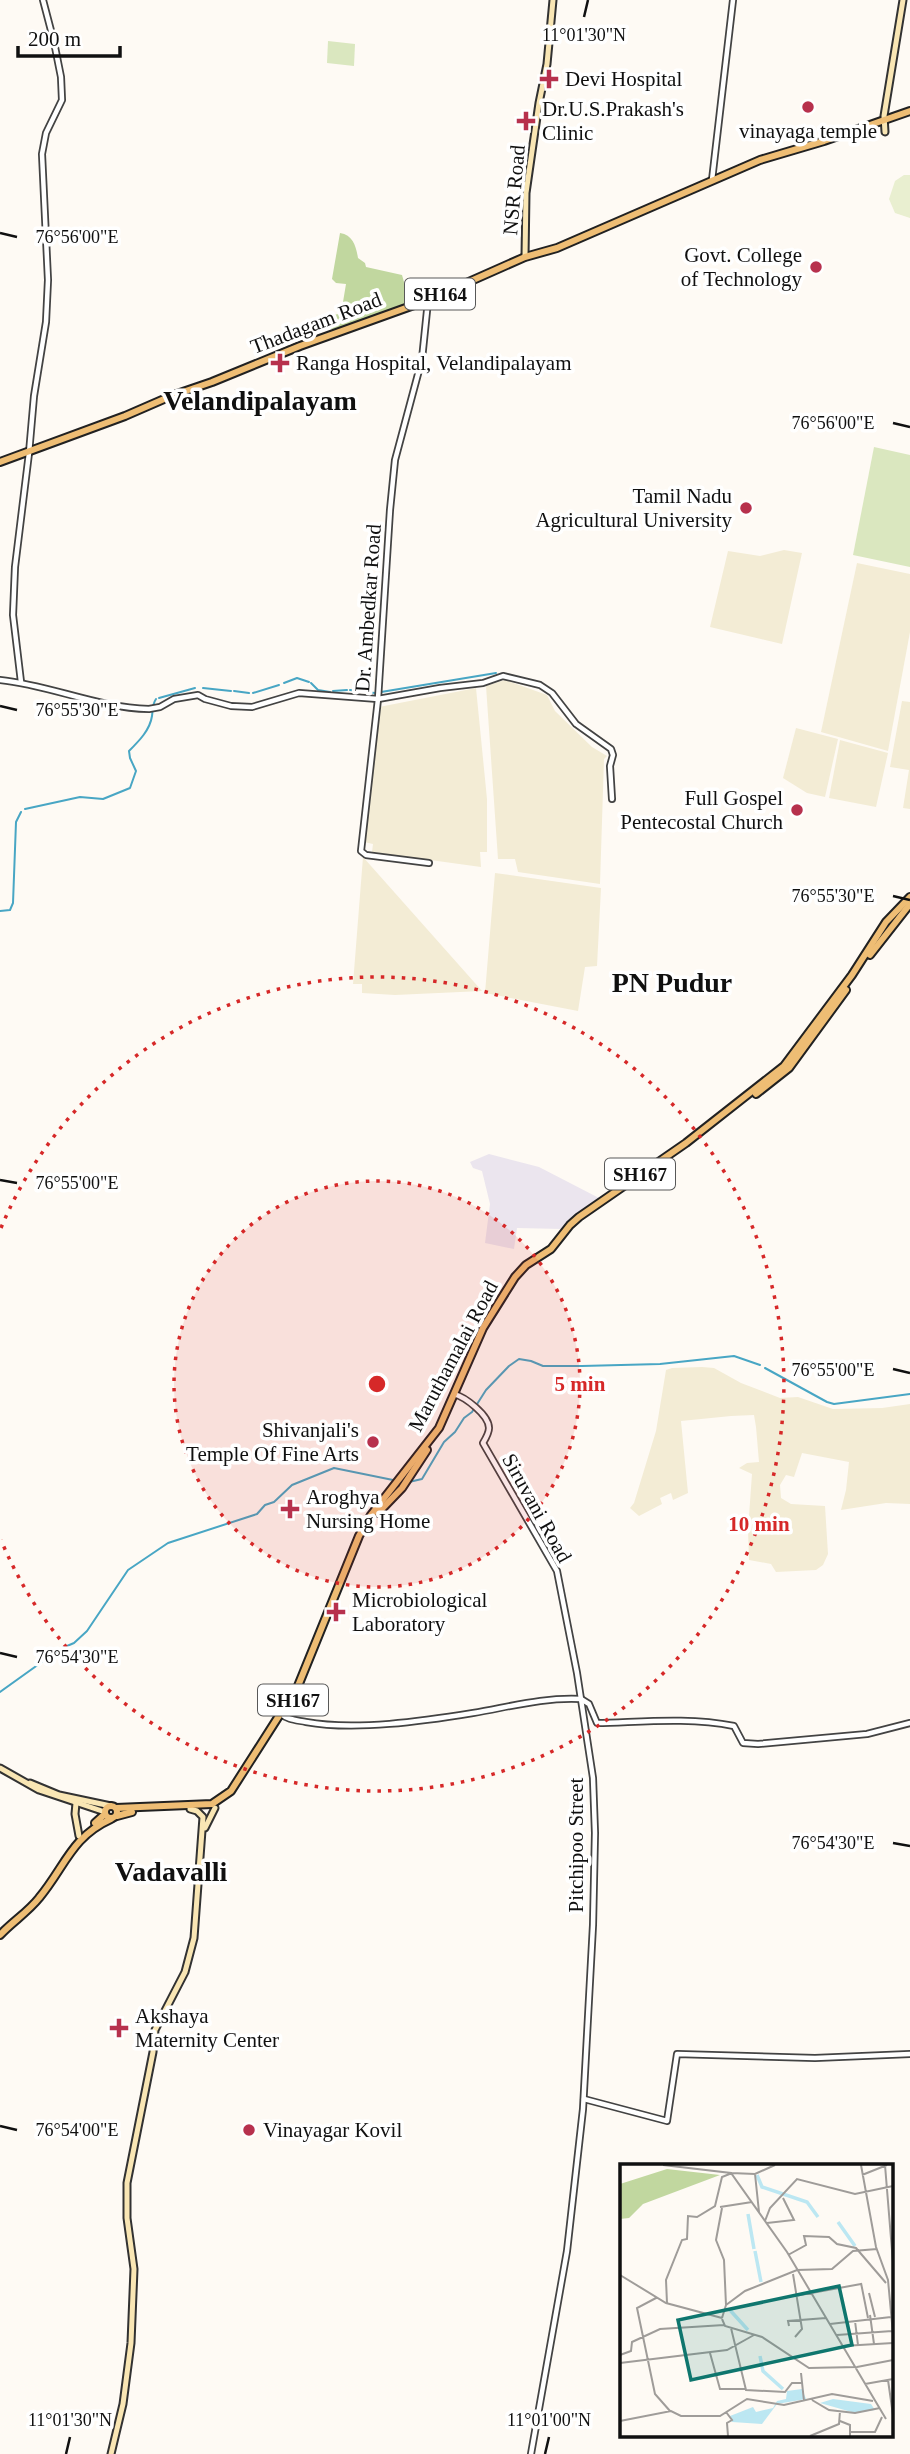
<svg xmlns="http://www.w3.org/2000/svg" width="910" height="2454" font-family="'Times New Roman',serif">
<rect width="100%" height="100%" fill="#fefaf4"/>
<!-- industrial -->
<path fill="#ebe5ee" d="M 489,1154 L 539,1167 L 599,1198 L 572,1217 L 562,1229 L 517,1228 L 514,1249 L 485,1243 L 490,1204 L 482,1171 L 473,1168 L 470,1162 Z"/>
<!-- farmland -->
<g fill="#f3ecd5">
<path d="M 784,550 L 802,553 L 782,644 L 710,627 L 728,551 L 760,556 Z"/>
<path d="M 857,563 L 910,574 L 910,632 L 888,751 L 821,732 Z"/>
<path d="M 505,680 L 547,695 L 555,711 L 592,747 L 607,756 L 604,759 L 600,884 L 518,872 L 515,859 L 498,859 L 486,686 Z"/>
<path d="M 476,688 L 487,799 L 487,852 L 480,852 L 481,867 L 372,852 L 373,844 L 364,842 L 379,707 Z"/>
<path d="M 902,701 L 910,702 L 910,809 L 903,808 L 909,770 L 890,767 Z"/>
<path d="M 796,728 L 838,739 L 825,797 L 807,793 L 783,778 Z"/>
<path d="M 840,740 L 888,753 L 876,807 L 829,798 Z"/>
<path d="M 363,857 L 482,991 L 395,995 L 362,993 L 362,984 L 353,984 Z"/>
<path d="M 495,873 L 601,888 L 597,966 L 585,967 L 578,1011 L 485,993 Z"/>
<path d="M 702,1367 L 714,1368 L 741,1383 L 780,1398 L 798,1397 L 833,1409 L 882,1408 L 910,1404 L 910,1504 L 886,1503 L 841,1510 L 846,1490 L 849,1462 L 802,1453 L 794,1477 L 786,1475 L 780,1485 L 781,1498 L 791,1504 L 825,1506 L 828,1554 L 823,1565 L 816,1570 L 776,1572 L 771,1564 L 749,1560 L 748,1530 L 752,1474 L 739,1468 L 747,1463 L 759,1462 L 756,1427 L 754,1415 L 731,1416 L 681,1421 L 688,1493 L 673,1500 L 671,1493 L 660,1498 L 662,1504 L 639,1516 L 630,1508 L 634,1503 L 656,1431 L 666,1370 L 672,1368 Z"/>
</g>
<!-- green -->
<g fill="#dae7bf">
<path d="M 328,41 L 355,44 L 354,66 L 327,63 Z"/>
<path d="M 874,447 L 910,455 L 910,567 L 853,555 Z"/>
</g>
<!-- forest -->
<path fill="#c1d79f" d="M 340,233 C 353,235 356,246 358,258 L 365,263 L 366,267 L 402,275 L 410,303 L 333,330 L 330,328 L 329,315 L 341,314 L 346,284 L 336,283 L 332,279 Z"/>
<!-- pitch -->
<path fill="#e9efd0" d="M 904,175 L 910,175 L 910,218 L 895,213 L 889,199 L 895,181 Z"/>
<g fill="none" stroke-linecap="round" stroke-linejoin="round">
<!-- stream -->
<g stroke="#48a6c4" stroke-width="2">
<path d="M 284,683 L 297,678 L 309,682"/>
<path d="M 311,683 L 318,690 L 330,692"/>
<path d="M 203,688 L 231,691"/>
<path d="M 350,690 L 375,693"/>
<path d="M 234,691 L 249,693"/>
<path d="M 333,691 L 347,690"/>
<path d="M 381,692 L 496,673"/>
<path d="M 253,693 L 279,685"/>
<path d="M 159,698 L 195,688"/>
<path d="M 25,809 L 80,797 L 103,799 L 130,788 L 136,771 L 130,758 L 129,751 C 139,741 150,730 152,716 C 153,709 152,705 156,699"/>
<path d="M 0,911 L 10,910 L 13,903 L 16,822 L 21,812"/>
<path d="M 765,1368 L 827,1402 L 834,1404 L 910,1394"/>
<path d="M 409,1482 L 422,1479 L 444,1442 L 455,1432 L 464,1418 L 472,1412 L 486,1390 L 509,1366 L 519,1359 L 531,1361 L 543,1366 L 582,1366 L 660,1364 L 734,1356 L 760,1365"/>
<path d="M 0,1692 L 60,1649 L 74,1643 L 87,1631 L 128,1570 L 168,1543 L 257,1514 L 265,1505 L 274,1502 L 292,1485 L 334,1468 L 393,1480"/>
</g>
<defs>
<g id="tertiary">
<path d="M 712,180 L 733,0"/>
<path d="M 428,301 L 422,359 L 395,460 L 390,510 L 378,699 L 361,851 L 366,855 L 429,863"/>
<path d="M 0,680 C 50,685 98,708 149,709 L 160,707 L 174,699 L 198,695 L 205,699 L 231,706 L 252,707 L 299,693 L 378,699 L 440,688 L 483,683 L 503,676 L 540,685 L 552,693 L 576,724 L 611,749 L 613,755 L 610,766 L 612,799"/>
<path d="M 21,682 L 13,615 L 15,567 L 29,453 L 34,396 L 46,322 L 48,280 L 42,154 L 46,133 L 62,100 L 61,77 L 54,42 L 43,0"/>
<path d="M 454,1394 C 465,1397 489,1415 489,1428 C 489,1433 486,1438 483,1443 L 557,1571 L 577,1673 L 593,1778 L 595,1833 L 593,1925 L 583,2109 L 567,2251 L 531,2454"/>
<path d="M 281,1714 C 288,1720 296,1720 306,1722 C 355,1731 424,1721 473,1713 C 509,1707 544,1697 581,1699 L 589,1704 L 597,1723 C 643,1722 688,1717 734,1726 L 743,1743 L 758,1744 L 867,1734 L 910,1723"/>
<path d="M 584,2099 L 667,2121 L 677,2054 L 815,2058 L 910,2054"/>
</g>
<g id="secondary">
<path d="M 885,132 L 884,116 L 903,0"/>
<path d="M 525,257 L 526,193 L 539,103 L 547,64 L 553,0"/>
<path d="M 0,1768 L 39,1790 L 105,1812"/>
<path d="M 30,1783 L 59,1795 L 111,1806"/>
<path d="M 76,1803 L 75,1814 L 79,1836"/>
<path d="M 205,1828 L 215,1808"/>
<path d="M 111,2454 L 123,2404 L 131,2343 L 134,2269 L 127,2218 L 127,2183 L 153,2052 L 155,2030 L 185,1972 L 194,1938 L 203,1817 L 197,1811 L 190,1809"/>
</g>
<g id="primary">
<path d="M 0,462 L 125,416 L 171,396 L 212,382 L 300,346 L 428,300 L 525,257 L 557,248 L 760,160 L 824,141 L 910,111"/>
<path d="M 870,955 L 910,904"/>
<path d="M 756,1094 L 789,1068 L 846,990"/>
<path d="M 378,1513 L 402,1488 L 427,1450"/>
<circle cx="111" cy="1812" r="6"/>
<path d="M 116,1808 L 212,1804 L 231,1791 L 298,1686 L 359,1536 L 371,1515 L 439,1428 L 483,1328 L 515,1277 L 526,1265 L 551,1249 L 570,1225 L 579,1217 L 686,1143 L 784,1066 L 852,975 L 886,922 L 910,897"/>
<path d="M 117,1816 L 132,1812"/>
<path d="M 95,1823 L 105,1814"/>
<path d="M 0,1935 C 12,1922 28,1912 39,1898 C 65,1867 71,1837 111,1819"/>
</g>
</defs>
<!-- tertiary casing -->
<use href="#tertiary" stroke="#434343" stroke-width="8"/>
<!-- secondary casing -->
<use href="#secondary" stroke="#323232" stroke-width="9"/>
<!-- primary casing -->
<use href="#primary" stroke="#212121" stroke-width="10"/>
<!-- tertiary -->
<use href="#tertiary" stroke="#fff" stroke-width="4.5"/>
<!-- secondary -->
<use href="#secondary" stroke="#f9e6b4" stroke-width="5"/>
<!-- primary -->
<use href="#primary" stroke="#eebd74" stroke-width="6"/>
</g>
<!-- ticks -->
<path fill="none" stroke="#101010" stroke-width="2.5" d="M 584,17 L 588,0M 0,233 L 17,237M 893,423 L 910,427M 0,706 L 17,710M 893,896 L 910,900M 0,1180 L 17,1183M 893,1369 L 910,1373M 0,1653 L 17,1657M 893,1843 L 910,1846M 0,2126 L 17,2130M 66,2454 L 70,2437M 545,2454 L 549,2437"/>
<!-- distance rings -->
<circle cx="377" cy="1384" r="203" fill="#d62828" fill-opacity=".12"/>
<g fill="none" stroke="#d62828" stroke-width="3.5" stroke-dasharray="3.5 7">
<circle cx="377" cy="1384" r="203"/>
<path d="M1 1228A407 407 0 1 1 1 1540"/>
</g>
<!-- markers -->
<g fill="#b7314d" stroke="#fff" stroke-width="2.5">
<path d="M545.5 68.5h7v7h7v7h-7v7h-7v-7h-7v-7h7z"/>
<circle cx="808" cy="107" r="7"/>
<path d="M522.5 110.5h7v7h7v7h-7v7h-7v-7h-7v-7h7z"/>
<circle cx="816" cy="267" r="7"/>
<path d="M276.5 352.5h7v7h7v7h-7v7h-7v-7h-7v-7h7z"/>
<circle cx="746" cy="508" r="7"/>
<circle cx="797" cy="810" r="7"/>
<circle cx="373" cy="1442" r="7"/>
<path d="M286.5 1498.5h7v7h7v7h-7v7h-7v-7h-7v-7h7z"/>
<path d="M332.5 1601.5h7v7h7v7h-7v7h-7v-7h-7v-7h7z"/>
<path d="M115.5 2017.5h7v7h7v7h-7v7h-7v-7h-7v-7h7z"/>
<circle cx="249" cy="2130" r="7"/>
</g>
<g text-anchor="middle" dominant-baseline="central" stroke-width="7" stroke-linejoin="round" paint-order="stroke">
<!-- shield labels -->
<g fill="#fff" stroke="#585858" stroke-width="2">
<rect x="405" y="278.5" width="70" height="31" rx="5"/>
<rect x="605" y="1158.5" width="70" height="31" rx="5"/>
<rect x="258" y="1684.5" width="70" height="31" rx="5"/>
</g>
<g font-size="19" font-weight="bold" fill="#101010">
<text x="440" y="294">SH164</text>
<text x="640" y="1174">SH167</text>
<text x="293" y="1700">SH167</text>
</g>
<!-- poi labels -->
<g font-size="21" fill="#101010" stroke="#fff" text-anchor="start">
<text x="565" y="79">Devi Hospital</text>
<text x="542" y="109">Dr.U.S.Prakash's<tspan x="542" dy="24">Clinic</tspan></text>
<text x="808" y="131" text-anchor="middle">vinayaga temple</text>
<text x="802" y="255" text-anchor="end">Govt. College<tspan x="802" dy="24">of Technology</tspan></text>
<text x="296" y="363">Ranga Hospital, Velandipalayam</text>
<text x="732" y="496" text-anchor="end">Tamil Nadu<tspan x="732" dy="24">Agricultural University</tspan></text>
<text x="783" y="798" text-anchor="end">Full Gospel<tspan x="783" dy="24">Pentecostal Church</tspan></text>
<text x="359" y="1430" text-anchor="end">Shivanjali's<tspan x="359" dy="24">Temple Of Fine Arts</tspan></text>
<text x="306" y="1497">Aroghya<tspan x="306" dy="24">Nursing Home</tspan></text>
<text x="352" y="1600">Microbiological<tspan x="352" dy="24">Laboratory</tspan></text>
<text x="135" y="2016">Akshaya<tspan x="135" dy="24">Maternity Center</tspan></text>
<text x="263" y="2130">Vinayagar Kovil</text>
</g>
<!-- street labels -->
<g font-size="21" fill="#101010" stroke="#fff">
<text transform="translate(514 190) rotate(-85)">NSR Road</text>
<text transform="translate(316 323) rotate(-21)">Thadagam Road</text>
<text transform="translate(368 608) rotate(-86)">Dr. Ambedkar Road</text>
<text transform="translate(453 1356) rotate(-62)">Maruthamalai Road</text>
<text transform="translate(537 1508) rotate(61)">Siruvani Road</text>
<text transform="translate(576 1845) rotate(-90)">Pitchipoo Street</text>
</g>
<!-- district labels -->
<g font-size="28" font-weight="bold" fill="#101010" stroke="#fff">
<text x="260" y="400">Velandipalayam</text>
<text x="672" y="982">PN Pudur</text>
<text x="171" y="1871">Vadavalli</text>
</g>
</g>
<!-- overview -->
<g transform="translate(620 2164)">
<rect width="273" height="273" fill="#fefaf4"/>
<path d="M 47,5 L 100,11 L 23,40 L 9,54 L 0,55 L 0,20 Z" fill="#c1d79f"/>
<path d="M 182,225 L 186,235 L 157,240 L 142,260 L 112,258 L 110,252 L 133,243 L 136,248 L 153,244 L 157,237 L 166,235 L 167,227 ZM 213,235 L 251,240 L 255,246 L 235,249 L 200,239 Z" fill="#bce7f2"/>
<path fill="none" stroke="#bce7f2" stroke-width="3.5" d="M 137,11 L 142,23 L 187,38 L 198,53M 128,50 L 134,85M 218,58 L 235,82M 135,87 L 141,118M 109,145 L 128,166M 140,192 L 143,207 L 163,225"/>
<path fill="none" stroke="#9f9c99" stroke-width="2" d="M 43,1 L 111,9 L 167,88 L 266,255M 241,1 L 256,83 L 268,116 L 273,170M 265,1 L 273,99M 111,9 L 135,10 L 155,1M 135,10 L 139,48M 242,11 L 267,1M 100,43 L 132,38M 102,44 L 96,76 L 104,96 L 106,141M 145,57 L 150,44 L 177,15 L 235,30 L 273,22M 147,59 L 174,56 L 163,34M 168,91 L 186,81 L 184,72 L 209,73 L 217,80 L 236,84 L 266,119M 173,110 L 182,165 L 175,173M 0,111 L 46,139 L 102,154M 241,119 L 248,154M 249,129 L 255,153M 175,132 L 241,120M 36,134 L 17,144 L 35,230 L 50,247M 47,139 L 46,116 L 62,76 L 67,75 L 68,52 L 77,53 L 95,42 L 102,13 L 112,9M 250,151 L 254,180M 102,154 L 106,141 L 125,127 L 177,106 L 212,105 L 233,87 L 257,85M 102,155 L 105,162 L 142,173 L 189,204 L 237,203 L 273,196M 235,157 L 238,181M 210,160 L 271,153M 169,162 L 168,157 L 206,154M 111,164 L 126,226 L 165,228 L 172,219 L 182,219M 217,171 L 272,167M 223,182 L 273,179M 90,189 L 100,225 L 125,225M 0,191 L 11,187 L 12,178 L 40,165 L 104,161M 0,199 L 107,186 L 134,171M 181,209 L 184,237M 268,216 L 273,251M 245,220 L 273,215M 192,236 L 209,246 L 235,249 L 260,244M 106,248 L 112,256 L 107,259 L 108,272M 0,257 L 51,247 L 61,252 L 100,252 L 127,235 L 164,241 L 212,230 L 253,237M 220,257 L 230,261 L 230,272M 230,268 L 255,268 L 262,253M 190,272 L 219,260 L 220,247"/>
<path fill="#0f766e" fill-opacity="0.15" stroke="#0f766e" stroke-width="3.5" d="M 219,122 L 232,181 L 71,216 L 58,156 Z"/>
<rect width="273" height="273" fill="none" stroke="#101010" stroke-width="3.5"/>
</g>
<g font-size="18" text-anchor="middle" fill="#101010" stroke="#fff" stroke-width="7" stroke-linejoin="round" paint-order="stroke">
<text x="584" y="41">11°01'30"N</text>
<text x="77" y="243">76°56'00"E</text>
<text x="833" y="429">76°56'00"E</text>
<text x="77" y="716">76°55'30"E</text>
<text x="833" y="902">76°55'30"E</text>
<text x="77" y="1189">76°55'00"E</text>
<text x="833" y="1376">76°55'00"E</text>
<text x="77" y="1663">76°54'30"E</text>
<text x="833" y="1849">76°54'30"E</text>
<text x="77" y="2136">76°54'00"E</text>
<text x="70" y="2426">11°01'30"N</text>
<text x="549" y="2426">11°01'00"N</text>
</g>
<circle cx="377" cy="1384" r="10" fill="#d62828" stroke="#fff" stroke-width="3.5"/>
<g font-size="21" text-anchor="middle" font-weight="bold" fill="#d62828" stroke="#fff" stroke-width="7" stroke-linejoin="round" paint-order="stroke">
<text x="580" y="1391">5 min</text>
<text x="759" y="1531">10 min</text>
</g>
<!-- scale -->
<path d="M18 46v10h102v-10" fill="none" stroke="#101010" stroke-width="3.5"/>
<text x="28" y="46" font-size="21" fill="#101010" stroke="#ffffff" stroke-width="5" paint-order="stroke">200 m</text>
</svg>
